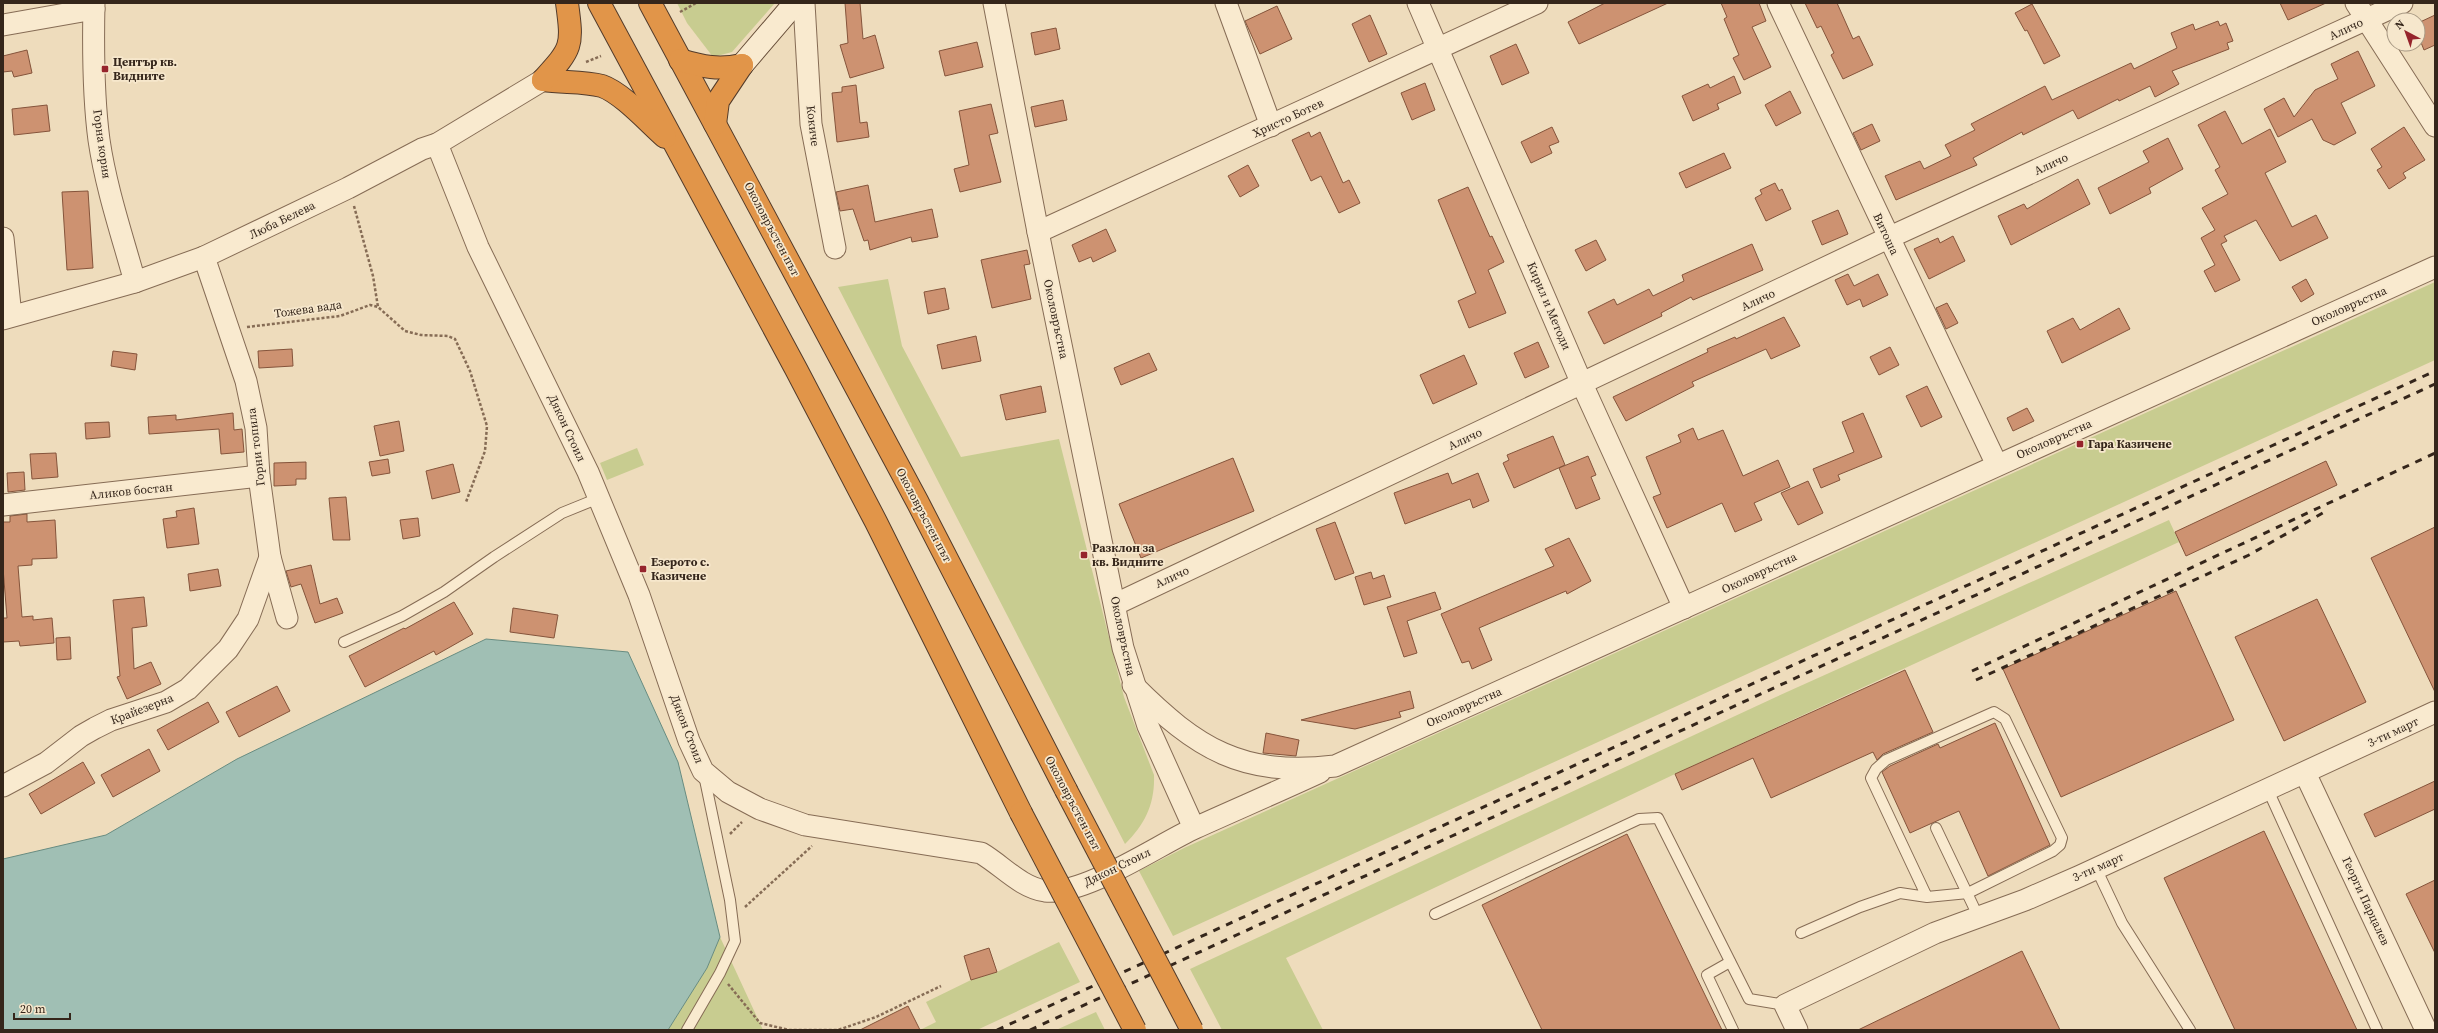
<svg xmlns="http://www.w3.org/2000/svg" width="2438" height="1033" font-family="'Source Serif 4',serif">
<rect width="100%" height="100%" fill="#eedcbc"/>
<!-- green -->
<g fill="#c8cc90">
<path d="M 677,3 L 775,3 L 732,52 L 713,57 L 687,23 Z"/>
<path d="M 888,279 L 902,346 L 961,457 L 1059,439 L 1124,697 L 1154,775 C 1155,804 1145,824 1125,844 L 838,287 Z"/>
<path d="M 2435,282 L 2435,360 L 1173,936 L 1139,871 L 1184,848 Z"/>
<path d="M 637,448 L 644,465 L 607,480 L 600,463 Z"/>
<path d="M 2169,520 L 2179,542 L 1675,774 L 1286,958 L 1323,1030 L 1222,1030 L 1190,969 L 1776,697 Z"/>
<path d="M 720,937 L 763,1030 L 668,1030 L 707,968 Z"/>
<path d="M 1059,942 L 1080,982 L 977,1030 L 920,1030 L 936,1022 L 926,1002 L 971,980 L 997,972 Z"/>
<path d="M 1096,1012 L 1105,1030 L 1056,1030 Z"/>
</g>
<!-- water -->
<path fill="#a0bfb4" stroke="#688c81" d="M 486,639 L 628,652 L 678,762 L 720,937 L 707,968 L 668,1030 L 3,1030 L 3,859 L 106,835 L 237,759 Z"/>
<!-- building -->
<g fill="#cd9271" stroke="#85543b">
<path d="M 845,3 L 860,3 L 863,39 L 875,35 L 884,68 L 850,78 L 840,45 L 848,43 Z"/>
<path d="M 1605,3 L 1668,3 L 1579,44 L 1568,22 Z"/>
<path d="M 1721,3 L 1759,3 L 1766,21 L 1752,27 L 1771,67 L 1744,80 L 1733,58 L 1739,55 L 1724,19 L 1727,17 Z"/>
<path d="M 1805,3 L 1837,3 L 1853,39 L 1859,36 L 1873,65 L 1843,79 L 1831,55 L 1834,53 L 1821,26 L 1817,28 Z"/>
<path d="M 2280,3 L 2326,3 L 2288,20 Z"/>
<path d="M 2032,4 L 2060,56 L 2044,64 L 2027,30 L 2025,31 L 2015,13 Z"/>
<path d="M 1277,6 L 1292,39 L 1260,54 L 1245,21 Z"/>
<path d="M 1370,15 L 1387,54 L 1369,62 L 1352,24 Z"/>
<path d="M 2435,15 L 2435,45 L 2424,50 L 2418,35 L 2418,23 Z"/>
<path d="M 2218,21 L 2220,26 L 2226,23 L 2233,41 L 2227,43 L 2229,49 L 2172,71 L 2179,84 L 2155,97 L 2150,86 L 2119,101 L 2118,99 L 2078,119 L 2073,110 L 2023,135 L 2022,132 L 1973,158 L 1977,165 L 1896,200 L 1885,176 L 1920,161 L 1924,169 L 1951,156 L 1945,145 L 1975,130 L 1971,124 L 2045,86 L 2052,100 L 2131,63 L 2134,69 L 2177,48 L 2171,33 L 2193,24 L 2195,30 Z"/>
<path d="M 1056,28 L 1060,49 L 1035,55 L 1031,33 Z"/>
<path d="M 977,42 L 983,67 L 945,76 L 939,51 Z"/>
<path d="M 1516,44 L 1529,73 L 1502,85 L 1490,56 Z"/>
<path d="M 27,50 L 32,73 L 14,77 L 12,71 L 3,72 L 3,56 Z"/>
<path d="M 2358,51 L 2375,86 L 2341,103 L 2356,133 L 2334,145 L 2323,140 L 2312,119 L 2278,137 L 2264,109 L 2284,98 L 2294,117 L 2315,90 L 2338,79 L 2331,64 Z"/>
<path d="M 1734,76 L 1741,93 L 1717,104 L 1719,109 L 1693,121 L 1682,96 L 1708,84 L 1710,88 Z"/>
<path d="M 1425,83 L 1435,110 L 1412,120 L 1401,93 Z"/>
<path d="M 856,85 L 860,123 L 867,122 L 869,137 L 837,142 L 832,93 L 842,92 L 842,87 Z"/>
<path d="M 1790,91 L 1801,113 L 1776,126 L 1765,105 Z"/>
<path d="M 1063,100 L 1067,120 L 1035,127 L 1031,107 Z"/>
<path d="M 991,104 L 998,133 L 989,135 L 1001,182 L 960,192 L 954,169 L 969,165 L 959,111 Z"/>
<path d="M 47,105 L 50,131 L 14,135 L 12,109 Z"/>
<path d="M 2225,111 L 2242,144 L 2270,129 L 2286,162 L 2265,173 L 2292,227 L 2316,215 L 2328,238 L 2280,261 L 2256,220 L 2224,236 L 2227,241 L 2221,244 L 2240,280 L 2215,292 L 2204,271 L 2215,265 L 2201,238 L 2215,230 L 2202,208 L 2228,194 L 2215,170 L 2220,167 L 2198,125 Z"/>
<path d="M 1872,124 L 1880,141 L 1861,150 L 1853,133 Z"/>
<path d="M 1552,127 L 1559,142 L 1549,146 L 1552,153 L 1531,163 L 1521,142 Z"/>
<path d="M 2404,127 L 2425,160 L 2403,173 L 2406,178 L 2389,189 L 2377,170 L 2382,167 L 2371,149 Z"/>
<path d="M 1309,132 L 1311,137 L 1320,132 L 1343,183 L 1349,180 L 1360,203 L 1339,213 L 1321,176 L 1311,181 L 1292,140 Z"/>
<path d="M 2168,138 L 2183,169 L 2149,188 L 2151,193 L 2110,214 L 2098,188 L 2149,162 L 2143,151 Z"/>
<path d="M 1724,153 L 1731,168 L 1686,188 L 1679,173 Z"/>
<path d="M 1248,165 L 1259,186 L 1240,197 L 1228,176 Z"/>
<path d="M 2078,179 L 2090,204 L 2011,245 L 1998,216 L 2024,204 L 2027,209 Z"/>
<path d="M 1775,183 L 1779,191 L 1782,189 L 1791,209 L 1766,221 L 1755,198 L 1762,194 L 1760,190 Z"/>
<path d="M 868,185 L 875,222 L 932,209 L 938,237 L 912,242 L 911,237 L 870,250 L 868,240 L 864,241 L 853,209 L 840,211 L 836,192 Z"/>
<path d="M 1468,187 L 1490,237 L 1492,236 L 1504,262 L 1488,270 L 1506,313 L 1469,328 L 1458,301 L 1476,293 L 1438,200 Z"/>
<path d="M 88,191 L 93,268 L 67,270 L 62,192 Z"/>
<path d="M 1838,210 L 1848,234 L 1822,245 L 1812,221 Z"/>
<path d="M 1106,229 L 1116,251 L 1093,262 L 1091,257 L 1079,262 L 1072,245 Z"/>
<path d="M 1953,236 L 1965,261 L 1929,279 L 1914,249 L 1938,238 L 1940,243 Z"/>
<path d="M 1596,240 L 1606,260 L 1586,271 L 1575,250 Z"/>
<path d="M 1752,244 L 1763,270 L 1693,300 L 1691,297 L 1661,313 L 1662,316 L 1604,344 L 1588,312 L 1614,299 L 1617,305 L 1649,289 L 1653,296 L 1684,281 L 1682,275 Z"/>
<path d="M 1027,250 L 1030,264 L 1024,265 L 1031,299 L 992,308 L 981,260 Z"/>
<path d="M 1848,274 L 1854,286 L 1878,274 L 1888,295 L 1863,307 L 1860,299 L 1847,305 L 1835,280 Z"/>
<path d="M 2306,279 L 2314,294 L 2301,302 L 2292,287 Z"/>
<path d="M 945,288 L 949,309 L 928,314 L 924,292 Z"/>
<path d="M 1947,303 L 1958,323 L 1946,329 L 1936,308 Z"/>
<path d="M 2119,308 L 2130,329 L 2062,363 L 2047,331 L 2073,318 L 2080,330 Z"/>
<path d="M 1784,317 L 1800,346 L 1771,359 L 1766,349 L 1692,382 L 1694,386 L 1626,421 L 1613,397 L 1708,352 L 1707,349 L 1735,337 L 1736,339 Z"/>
<path d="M 976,336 L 981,361 L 942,369 L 937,345 Z"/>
<path d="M 1538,342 L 1549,367 L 1525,378 L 1514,353 Z"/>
<path d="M 1890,347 L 1899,365 L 1879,375 L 1870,357 Z"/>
<path d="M 292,349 L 293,366 L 259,368 L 258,351 Z"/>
<path d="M 113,351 L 137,354 L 135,370 L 111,366 Z"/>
<path d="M 1149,353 L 1157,370 L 1121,385 L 1114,368 Z"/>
<path d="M 1464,355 L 1477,384 L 1433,404 L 1420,375 Z"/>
<path d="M 1041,386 L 1046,412 L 1006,420 L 1000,395 Z"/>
<path d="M 1927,386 L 1942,417 L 1921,427 L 1906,396 Z"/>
<path d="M 2027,408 L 2034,421 L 2013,431 L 2007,418 Z"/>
<path d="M 233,413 L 234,430 L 242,429 L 244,452 L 221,454 L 219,429 L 149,434 L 148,417 L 176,415 L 176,420 Z"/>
<path d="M 1863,413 L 1882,457 L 1838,475 L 1840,480 L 1821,488 L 1813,469 L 1854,452 L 1842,422 Z"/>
<path d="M 399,421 L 404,451 L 380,456 L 374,426 Z"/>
<path d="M 109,422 L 110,437 L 86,439 L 85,423 Z"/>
<path d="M 1693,428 L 1698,440 L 1723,430 L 1743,476 L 1778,460 L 1790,487 L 1754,503 L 1762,520 L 1735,532 L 1722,503 L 1667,528 L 1653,497 L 1661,494 L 1646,457 L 1681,442 L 1678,435 Z"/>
<path d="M 1553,436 L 1565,465 L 1514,488 L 1503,463 L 1509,460 L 1507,455 Z"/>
<path d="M 56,453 L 58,477 L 32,479 L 30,454 Z"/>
<path d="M 1588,456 L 1596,475 L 1591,477 L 1600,499 L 1576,509 L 1559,468 Z"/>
<path d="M 1233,458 L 1254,511 L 1141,558 L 1119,504 Z"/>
<path d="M 388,459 L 390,473 L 372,476 L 369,462 Z"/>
<path d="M 2326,461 L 2337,485 L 2186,556 L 2175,532 Z"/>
<path d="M 306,462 L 306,479 L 296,479 L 296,485 L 274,486 L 274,463 Z"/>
<path d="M 453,464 L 460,492 L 432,499 L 426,471 Z"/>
<path d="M 24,472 L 25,490 L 8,492 L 7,473 Z"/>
<path d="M 1448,473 L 1452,484 L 1478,473 L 1489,501 L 1473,508 L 1470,499 L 1405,524 L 1394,493 Z"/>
<path d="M 1808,481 L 1823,513 L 1798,525 L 1781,493 Z"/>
<path d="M 346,497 L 350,540 L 333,540 L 329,498 Z"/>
<path d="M 194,508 L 199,544 L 167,548 L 163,519 L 177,517 L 176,511 Z"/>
<path d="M 27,514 L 27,522 L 55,520 L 57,558 L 32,559 L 32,565 L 18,566 L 22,617 L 33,616 L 33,620 L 52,618 L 54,643 L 20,646 L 19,641 L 3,642 L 3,618 L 7,618 L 3,568 L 3,522 L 10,522 L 10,516 Z"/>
<path d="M 418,518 L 420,536 L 403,539 L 400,520 Z"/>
<path d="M 1335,522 L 1354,573 L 1335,580 L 1316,529 Z"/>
<path d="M 2435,527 L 2435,692 L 2371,558 Z"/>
<path d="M 1569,538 L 1591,581 L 1567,594 L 1566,591 L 1479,628 L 1492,660 L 1472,669 L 1469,661 L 1462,663 L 1441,614 L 1554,566 L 1545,549 Z"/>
<path d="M 311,565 L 320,604 L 337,598 L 343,613 L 315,623 L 301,584 L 291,587 L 286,571 Z"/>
<path d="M 218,569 L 221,586 L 190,591 L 188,574 Z"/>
<path d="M 1371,572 L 1373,579 L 1384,575 L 1391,597 L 1364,605 L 1355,577 Z"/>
<path d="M 2176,591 L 2234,720 L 2061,797 L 2003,669 Z"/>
<path d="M 1435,592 L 1441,609 L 1407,621 L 1417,653 L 1404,657 L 1387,607 Z"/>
<path d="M 144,597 L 147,626 L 132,628 L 134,669 L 151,662 L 161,684 L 127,699 L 117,677 L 120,676 L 113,600 Z"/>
<path d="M 2317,599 L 2366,702 L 2284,741 L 2235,637 Z"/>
<path d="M 454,602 L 473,634 L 436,655 L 434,651 L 365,687 L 349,656 L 404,628 L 405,629 Z"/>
<path d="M 513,608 L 558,615 L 554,638 L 510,632 Z"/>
<path d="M 70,637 L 71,659 L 57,660 L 56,638 Z"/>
<path d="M 1905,670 L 1933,732 L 1883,754 L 1877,760 L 1873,752 L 1771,798 L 1753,758 L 1682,790 L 1675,774 Z"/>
<path d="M 277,686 L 290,711 L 239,737 L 226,712 Z"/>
<path d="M 1410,691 L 1414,708 L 1399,712 L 1401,717 L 1355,729 L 1301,720 Z"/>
<path d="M 208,702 L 219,722 L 168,750 L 157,730 Z"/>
<path d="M 1995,723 L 2050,845 L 1988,876 L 1959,811 L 1910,833 L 1882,772 L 1890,766 L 1938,744 L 1940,748 Z"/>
<path d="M 1266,733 L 1299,740 L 1296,756 L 1263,753 Z"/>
<path d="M 149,749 L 160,771 L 113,797 L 101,775 Z"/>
<path d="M 83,762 L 95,783 L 41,814 L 29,794 Z"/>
<path d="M 2435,781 L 2435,809 L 2375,837 L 2364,814 Z"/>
<path d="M 2264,831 L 2357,1030 L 2235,1030 L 2164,878 Z"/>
<path d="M 1627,834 L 1722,1030 L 1542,1030 L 1482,905 Z"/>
<path d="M 2435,880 L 2435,953 L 2406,894 Z"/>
<path d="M 989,948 L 997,972 L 971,980 L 964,956 Z"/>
<path d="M 2022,951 L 2060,1030 L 1858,1030 Z"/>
<path d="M 908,1006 L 920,1030 L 860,1030 Z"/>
</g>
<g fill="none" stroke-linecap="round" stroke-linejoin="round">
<defs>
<g id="lane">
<path d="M 344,642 L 402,616 L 444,592 L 494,557 L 562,513 L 599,498"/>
<path d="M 2268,790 L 2377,1030"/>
<path d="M 1936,828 L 1978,916"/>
<path d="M 2096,868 L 2122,923 L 2190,1030"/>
<path d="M 1435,914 L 1639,819 L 1658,818 L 1749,999 L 1785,1005"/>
<path d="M 1801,933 L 1860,907 L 1900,893 L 1927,897 L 1968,893 L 2053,851 L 2060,845 L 2062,838 L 2005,719 L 1994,712 L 1886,760 L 1876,769 L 1871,778 L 1927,897"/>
<path d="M 1730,962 L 1707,975 L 1733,1030"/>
<path d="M 687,1030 L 720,973 L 735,941 L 730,900 L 704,775"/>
</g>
<g id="street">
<path d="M 94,3 C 93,48 93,95 99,140 C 106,188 122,235 135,282"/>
<path d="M 804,3 L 811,124 L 835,248"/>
<path d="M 994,3 L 1038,232 L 1123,648 L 1148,726 L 1194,828"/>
<path d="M 1226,3 L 1271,126"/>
<path d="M 1418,3 L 1582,384 L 1684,608"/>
<path d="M 1778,3 L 1997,465"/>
<path d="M 2356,3 L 2435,126"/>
<path d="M 3,25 L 94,9"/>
<path d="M 437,144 L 478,247 L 588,472 L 639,595 L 689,741 L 703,771 L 728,792 L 760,809 L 805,825 L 981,853 C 1003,866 1020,887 1045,891 C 1084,896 1158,845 1195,828 C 1237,809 1279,791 1320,772"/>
<path d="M 1038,232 L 1537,3"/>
<path d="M 3,238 L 11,316"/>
<path d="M 204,257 L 246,381 L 256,428 L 259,476 L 270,557 L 287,618"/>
<path d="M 3,319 L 135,282 L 204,257 L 348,188 L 422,149 L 437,144 L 543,80"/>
<path d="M 3,505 L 259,476"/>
<path d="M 1116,604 L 1888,238 L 2402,3"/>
<path d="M 1133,685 C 1197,749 1242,777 1335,766 L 2435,267"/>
<path d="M 2305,773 L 2426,1030"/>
<path d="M 3,786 L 46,763 L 81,736 L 95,728 L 111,720 L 166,702 L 188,689 L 228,649 L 248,619 L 270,557"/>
<path d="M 1797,1030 L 1785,1005 L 1935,933 L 2025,900 L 2080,876 L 2435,712"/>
</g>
<path id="secondary" d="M 742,65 L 795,3"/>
<g id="highway">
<path d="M 599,3 L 796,369 L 876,522 L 1021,813"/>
<path d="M 650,3 L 917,501 L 1066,790"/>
<path d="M 680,60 C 703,67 719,70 742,65"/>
<path d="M 543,80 C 562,83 583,81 602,86 C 622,93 648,122 665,137"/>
<path d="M 543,80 C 572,48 573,47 567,3"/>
<path d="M 715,124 L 718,101 L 742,65"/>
</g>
</defs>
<!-- lane casing -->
<use href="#lane" stroke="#866c55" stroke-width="12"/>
<!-- street casing -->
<use href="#street" stroke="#866c55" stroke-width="23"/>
<!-- secondary casing -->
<use href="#secondary" stroke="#674e39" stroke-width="24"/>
<!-- highway casing -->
<use href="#highway" stroke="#533b2a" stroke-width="24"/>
<!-- path -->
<g stroke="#866c55" stroke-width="2.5" stroke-dasharray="3 2" stroke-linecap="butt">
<path d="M 680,12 L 696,3"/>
<path d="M 586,62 L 601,56"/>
<path d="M 354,206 L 373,276 L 378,307"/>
<path d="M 247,327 L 340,316 L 370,305 L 378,307 L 405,331 L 421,335 L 448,336 L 455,339 L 470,371 L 487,426 L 485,451 L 466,502"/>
<path d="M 730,834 L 742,822"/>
<path d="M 745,907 L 812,846"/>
<path d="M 728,984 L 760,1023 L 789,1030 L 838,1030 L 876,1017 L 941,986"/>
</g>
<!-- lane -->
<use href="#lane" stroke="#f9eacf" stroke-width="10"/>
<!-- street -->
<use href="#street" stroke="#f9eacf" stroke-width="21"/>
<!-- secondary -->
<use href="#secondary" stroke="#f9eacf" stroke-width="22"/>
<!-- highway -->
<use href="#highway" stroke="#e19549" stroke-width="22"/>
<!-- rail -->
<g stroke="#35261b" stroke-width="3" stroke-dasharray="7 7" stroke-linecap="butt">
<path d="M 1972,671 L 2435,453"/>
<path d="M 1976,680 L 2249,555 L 2328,510"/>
<path d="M 997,1030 L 2435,371"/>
<path d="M 1030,1030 L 2435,384"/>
</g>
<defs>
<g id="highway-bridge">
<path d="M 1066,790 L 1192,1030"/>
<path d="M 1021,813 L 1135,1030"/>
</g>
</defs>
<!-- highway-bridge casing -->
<use href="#highway-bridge" stroke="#533b2a" stroke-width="24" stroke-linecap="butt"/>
<!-- highway-bridge -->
<use href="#highway-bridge" stroke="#e19549" stroke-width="22"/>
</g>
<!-- markers -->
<g fill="#96242c" stroke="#f6e7cc" stroke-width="1.5">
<rect x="101" y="65" width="8" height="8" rx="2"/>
<rect x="2076" y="440" width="8" height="8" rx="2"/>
<rect x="1080" y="551" width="8" height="8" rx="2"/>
<rect x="639" y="565" width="8" height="8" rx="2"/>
</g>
<g text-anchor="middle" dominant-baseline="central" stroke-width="3.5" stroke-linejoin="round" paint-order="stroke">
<!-- street labels -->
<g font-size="12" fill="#35261b" stroke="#f6e7cc">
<text transform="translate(2346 29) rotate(-25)">Аличо</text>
<text transform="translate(1288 118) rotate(-25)">Христо Ботев</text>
<text transform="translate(813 126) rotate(83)">Кокиче</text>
<text transform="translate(102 144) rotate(82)">Горна кория</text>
<text transform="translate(2051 164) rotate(-25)">Аличо</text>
<text transform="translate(282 220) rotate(-26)">Люба Белева</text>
<text transform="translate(772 229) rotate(62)">Околовръстен път</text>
<text transform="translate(1886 234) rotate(65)">Витоша</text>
<text transform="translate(1758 300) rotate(-25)">Аличо</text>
<text transform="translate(1549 306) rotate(67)">Кирил и Методи</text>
<text transform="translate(2349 306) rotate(-24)">Околовръстна</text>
<text transform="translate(308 309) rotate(-8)">Тожева вада</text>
<text transform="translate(1056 319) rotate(78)">Околовръстна</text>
<text transform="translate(567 428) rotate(65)">Дякон Стоил</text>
<text transform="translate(1465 439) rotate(-25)">Аличо</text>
<text transform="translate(2054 439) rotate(-24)">Околовръстна</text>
<text transform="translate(256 447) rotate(-97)">Горни топила</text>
<text transform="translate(131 491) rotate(-6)">Аликов бостан</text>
<text transform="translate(924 515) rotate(62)">Околовръстен път</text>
<text transform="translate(1759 573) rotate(-25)">Околовръстна</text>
<text transform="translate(1172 577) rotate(-25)">Аличо</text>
<text transform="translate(1123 636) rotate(78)">Околовръстна</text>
<text transform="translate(1464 707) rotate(-24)">Околовръстна</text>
<text transform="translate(142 709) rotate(-21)">Крайезерна</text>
<text transform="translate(687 729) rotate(69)">Дякон Стоил</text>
<text transform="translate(2393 732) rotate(-25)">3-ти март</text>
<text transform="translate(1073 803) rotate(62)">Околовръстен път</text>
<text transform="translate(1117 867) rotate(-26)">Дякон Стоил</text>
<text transform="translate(2098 867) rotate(-24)">3-ти март</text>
<text transform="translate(2366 901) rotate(65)">Георги Парцалев</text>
</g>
<!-- poi labels -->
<g font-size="12" font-weight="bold" fill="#35261b" stroke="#f6e7cc" text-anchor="start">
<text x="113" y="62">Център кв.<tspan x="113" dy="14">Видните</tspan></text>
<text x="2088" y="444">Гара Казичене</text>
<text x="1092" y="548">Разклон за<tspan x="1092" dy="14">кв. Видните</tspan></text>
<text x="651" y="562">Езерото с.<tspan x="651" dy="14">Казичене</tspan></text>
</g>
</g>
<!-- border -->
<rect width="2438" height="1033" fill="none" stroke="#35261b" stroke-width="8"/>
<!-- north arrow -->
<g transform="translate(2406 32) rotate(319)"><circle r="19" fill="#f6e7cc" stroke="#a99a85"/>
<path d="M0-3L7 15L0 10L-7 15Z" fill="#96242c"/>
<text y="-6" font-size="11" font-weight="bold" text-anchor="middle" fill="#35261b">N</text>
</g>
<!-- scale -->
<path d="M14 1013v6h56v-6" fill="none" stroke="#35261b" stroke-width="2"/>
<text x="20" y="1013" font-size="12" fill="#35261b" stroke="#f6e7cc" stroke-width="3" paint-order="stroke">20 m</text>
</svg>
